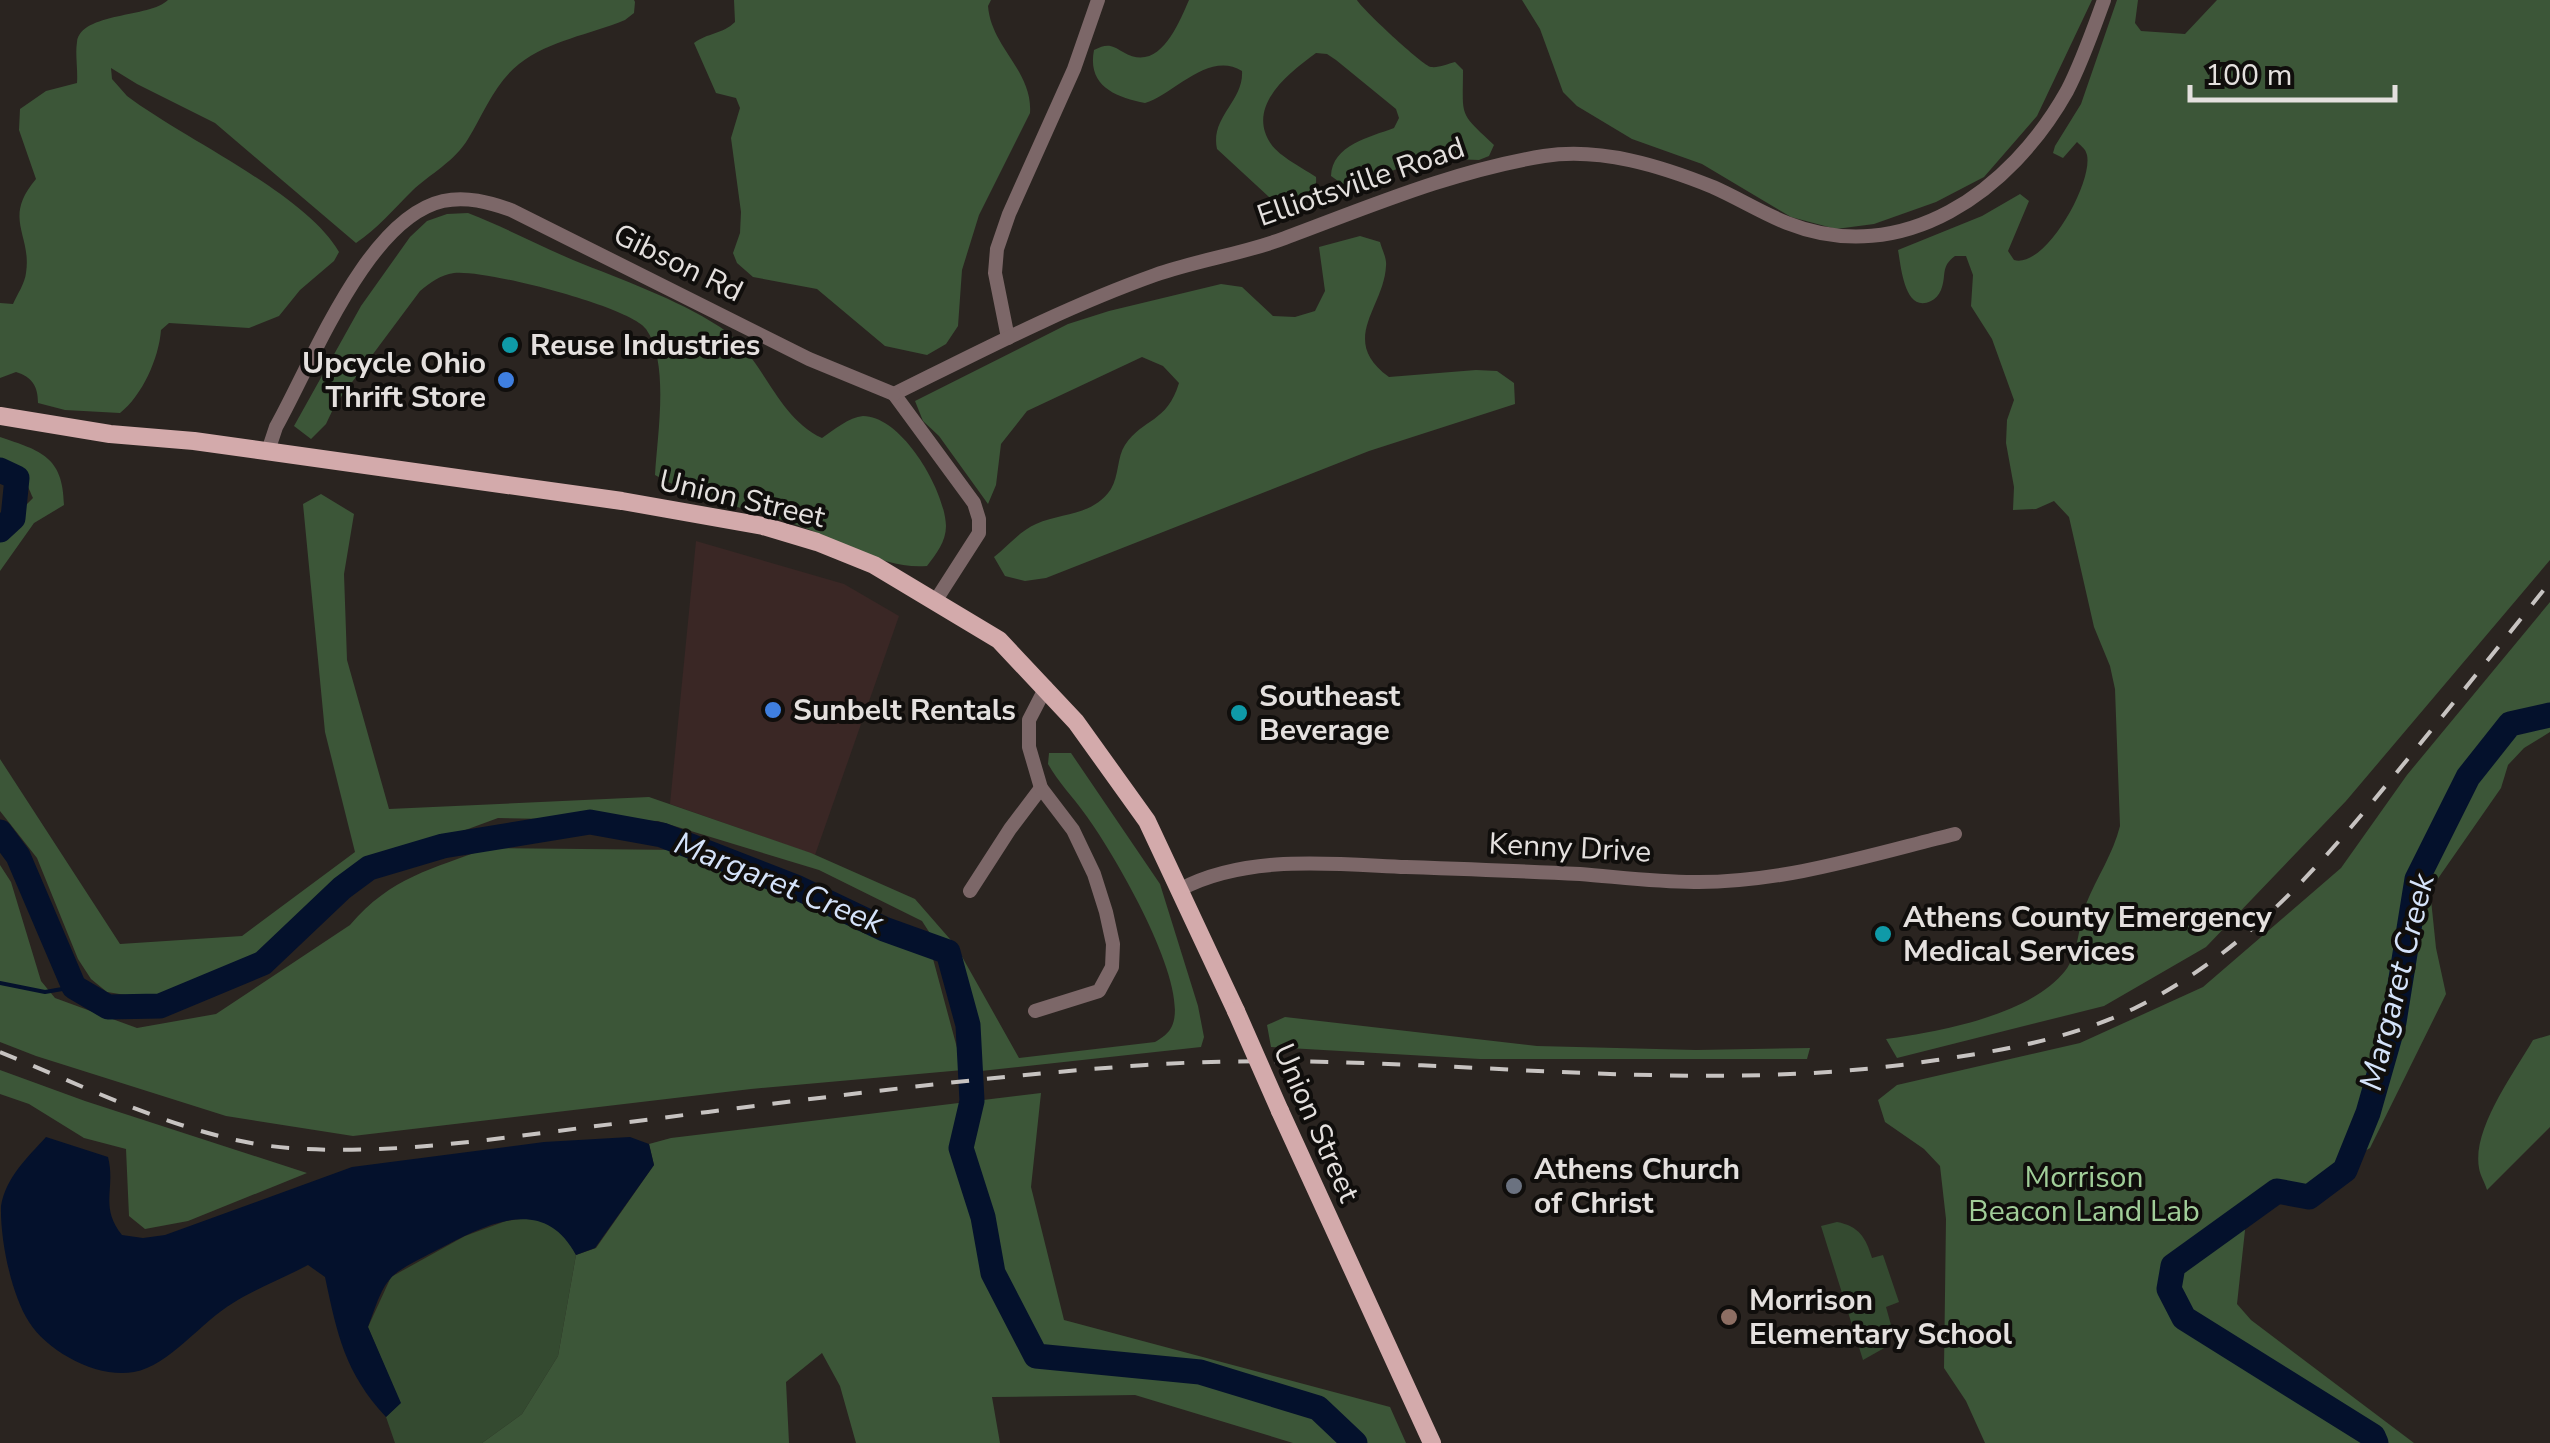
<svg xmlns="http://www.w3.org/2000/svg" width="2550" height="1443" font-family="'Nunito Sans',sans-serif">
<rect width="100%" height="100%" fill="#2a2420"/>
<!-- commercial -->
<path fill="#3a2725" d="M 696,541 L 844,584 L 899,616 L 815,855 L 670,804 Z"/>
<!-- green -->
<g fill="#344a30">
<path d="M 527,1218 L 549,1222 L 566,1235 L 576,1255 L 558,1356 L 522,1414 L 482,1443 L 395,1443 L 386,1417 L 400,1403 L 368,1327 L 391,1277 L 465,1236 L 506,1221 Z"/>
<path d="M 1837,1222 C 1859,1226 1866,1238 1872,1258 L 1883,1255 L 1899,1302 L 1886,1307 L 1891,1325 L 1886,1347 L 1863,1360 L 1821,1226 Z"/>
</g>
<!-- forest -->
<g fill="#3c5638">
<path d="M 168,0 L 634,0 L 635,2 L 634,13 L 625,20 C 589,35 550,40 519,64 C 494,84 484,113 468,139 C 455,161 430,174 412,191 C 393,210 378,228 356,243 L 215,123 L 137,84 L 111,68 L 112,79 L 127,96 C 184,139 306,194 339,252 L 334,261 L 300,290 L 279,316 L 249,328 L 169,323 L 161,330 C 159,358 142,396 120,413 L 65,410 L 38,403 C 38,386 32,377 16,372 L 0,378 L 0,303 L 13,304 C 17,295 25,283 26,273 C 32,234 2,219 36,179 L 19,130 L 20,109 L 46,91 L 77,83 C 78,70 75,54 77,42 C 81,12 150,18 168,0 Z"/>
<path d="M 734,0 L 991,0 L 988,6 C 991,47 1033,71 1030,113 L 979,215 L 962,270 L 958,326 L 946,344 L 927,355 L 885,346 L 817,289 L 753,277 L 737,263 L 733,253 L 740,233 L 741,212 L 731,138 L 740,108 L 736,98 L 716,93 L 694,43 C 707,33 723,34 735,22 Z"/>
<path d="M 1189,0 L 1357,0 C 1361,8 1423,66 1431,67 C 1439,68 1447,64 1455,62 L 1463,70 C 1463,118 1458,111 1494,145 L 1489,156 L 1479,160 L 1425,158 L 1348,188 L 1331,176 C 1332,145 1370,137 1394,128 L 1399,118 L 1396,109 L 1336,60 L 1327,54 L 1316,53 C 1290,72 1245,106 1271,144 C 1280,157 1303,168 1316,177 C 1318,198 1300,209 1280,207 L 1217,149 C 1210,117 1244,101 1242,71 C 1209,50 1174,94 1145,103 C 1115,97 1087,86 1094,50 C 1107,43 1112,45 1123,52 C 1159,74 1178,25 1189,0 Z"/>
<path d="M 1522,0 L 2092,0 L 2037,116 L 1984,177 L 1936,202 L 1874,224 L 1836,229 L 1791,217 L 1702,164 L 1632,139 L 1577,106 L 1563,92 L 1540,29 Z"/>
<path d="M 2117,0 L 2138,0 L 2135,23 L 2141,31 L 2185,34 L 2217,0 L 2550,0 L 2550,560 L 2346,801 L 2206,947 L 2104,1006 L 1897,1058 L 1886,1039 C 1939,1032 2030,1015 2065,971 C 2079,954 2078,925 2086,904 C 2097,877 2113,854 2120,826 L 2115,689 L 2110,666 L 2094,627 L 2069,517 L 2054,501 L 2036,509 L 2013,510 L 2014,487 L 2006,443 L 2007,420 L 2014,400 L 1992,339 L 1971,306 L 1973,275 L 1966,256 L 1955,256 C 1940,267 1947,275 1941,290 C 1939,295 1935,299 1931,301 C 1904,314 1901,265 1898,250 L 1982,216 L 2020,194 L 2029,201 L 2008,251 L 2014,260 C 2045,269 2093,183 2087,155 C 2085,148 2083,148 2077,142 L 2063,158 L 2053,153 L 2055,146 L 2081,104 Z"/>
<path d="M 468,213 C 504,227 538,245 573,260 C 622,280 675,298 720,327 C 765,357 774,415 822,438 C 834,430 849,417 863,416 C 902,416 945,490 946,526 C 946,542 936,554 927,566 C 882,570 837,538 794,524 C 747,508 698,500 655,475 C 657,436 670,363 646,329 C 629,306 483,269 454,273 C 440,275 431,282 420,291 L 335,405 L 326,424 L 311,439 L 294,426 L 361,306 L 410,237 L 427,221 L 447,214 Z"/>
<path d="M 1360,236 L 1380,242 C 1382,250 1387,258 1386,266 C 1384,308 1338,340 1389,377 L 1476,370 L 1497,371 L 1514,383 L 1515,404 L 1369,451 L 1046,578 L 1025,581 L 1005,576 L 994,557 C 1007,547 1021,530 1036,524 C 1063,512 1093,516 1111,489 C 1119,476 1117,457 1125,445 C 1143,418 1167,423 1179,383 L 1163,366 L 1142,357 L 1027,411 L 1001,444 L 996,485 L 988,504 L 939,436 L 923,421 L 915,401 L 1068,324 L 1109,311 L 1221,284 L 1242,287 L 1273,316 L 1295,317 L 1315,311 L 1325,291 L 1319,247 Z"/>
<path d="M 0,437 C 41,451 63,456 64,505 L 34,523 L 0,571 L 0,531 L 33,498 C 26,482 19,462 0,459 Z"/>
<path d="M 321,494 L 354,514 L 344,574 L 347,660 L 389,809 L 649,797 L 811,853 L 915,899 L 956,946 L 1019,1058 L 1155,1042 C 1162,1038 1169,1033 1172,1026 C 1191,984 1112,850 1085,814 C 1073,797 1058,782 1048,764 L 1049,753 L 1071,753 L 1160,884 L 1198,1006 L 1204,1037 L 1201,1047 L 981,1071 L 960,1012 L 951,966 L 922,921 L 819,870 L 658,821 L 498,818 L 365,867 L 276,948 L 181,991 L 138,997 L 107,992 L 91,979 L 78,959 L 37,858 L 0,811 L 0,759 L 120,944 L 242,936 L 355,852 L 325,732 L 303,504 Z"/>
<path d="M 2550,602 L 2550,732 L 2524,748 L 2508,765 L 2501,788 L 2430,890 L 2436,948 L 2446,994 L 2370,1148 L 2246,1221 L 2237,1304 L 2251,1320 L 2414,1443 L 1985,1443 L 1966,1401 L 1944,1368 L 1946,1219 L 1940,1166 L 1924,1149 L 1885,1122 L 1878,1100 L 1897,1085 L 2080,1043 L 2203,987 L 2341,868 L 2407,775 Z"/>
<path d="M 488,848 L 682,850 L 929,944 L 963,1070 L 751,1089 L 353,1136 L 226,1116 L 36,1056 L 0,1042 L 0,865 L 11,882 L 41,981 L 55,998 L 137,1028 L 216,1014 L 350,925 C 391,877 432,869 488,848 Z"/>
<path d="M 1285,1017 L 1537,1046 L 1696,1050 L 1810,1048 L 1807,1059 L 1480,1059 L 1271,1047 L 1267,1025 Z"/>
<path d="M 2550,1035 L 2550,1127 L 2487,1190 C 2485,1183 2480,1175 2479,1168 C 2472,1129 2514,1073 2533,1040 Z"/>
<path d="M 0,1070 L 85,1101 L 307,1173 L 188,1221 L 145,1229 L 129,1216 L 126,1149 L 84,1138 L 29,1104 L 0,1094 Z"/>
<path d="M 1041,1093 L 1031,1187 L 1064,1320 L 1390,1407 L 1406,1443 L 1293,1443 L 1135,1395 L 992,1397 L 1000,1443 L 856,1443 L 840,1386 L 822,1353 L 786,1382 L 789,1443 L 482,1443 L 522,1414 L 558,1356 L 576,1255 L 596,1248 L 654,1165 L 649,1144 L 671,1138 Z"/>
</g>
<!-- water -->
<path fill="#04112c" d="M 46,1137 L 108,1157 C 116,1189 99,1206 122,1235 L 143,1238 L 165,1235 L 352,1167 L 544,1142 L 630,1137 L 649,1144 L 654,1165 L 595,1248 L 576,1255 C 543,1193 485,1225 437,1250 C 426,1256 398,1269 391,1278 C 380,1289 374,1312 368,1327 L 401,1403 L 386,1417 C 345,1373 337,1334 325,1277 L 308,1265 C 284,1278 257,1288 233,1303 C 202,1321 169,1366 134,1372 C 98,1379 48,1352 29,1322 C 11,1294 0,1239 1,1206 C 6,1177 27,1158 46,1137 Z"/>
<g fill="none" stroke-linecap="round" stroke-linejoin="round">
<!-- stream -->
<path stroke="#04112c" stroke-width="4" d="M 0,983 L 45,992 L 74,987"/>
<!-- river -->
<g stroke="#04112c" stroke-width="25">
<path d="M 0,470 L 17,478 L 13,518 L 0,530"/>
<path d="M 0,832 L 18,856 L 74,987 L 108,1007 L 160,1006 L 263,963 L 342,888 L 369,868 L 443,846 L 590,822 L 662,835 L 798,888 L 884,929 L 948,952 L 968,1025 L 972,1101 L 961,1148 L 983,1217 L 993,1273 L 1036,1356 L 1200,1372 L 1318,1408 L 1355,1443"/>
<path d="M 2376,1443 L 2373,1436 L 2184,1318 L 2169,1289 L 2173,1266 L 2277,1191 L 2309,1197 L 2345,1170 L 2368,1113 L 2394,1022 L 2417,879 L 2468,777 L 2510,724 L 2550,715"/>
</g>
<!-- minor -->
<g stroke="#7c6768" stroke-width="14">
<path d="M 1008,338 L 995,273 L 997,249 L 1009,214 L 1074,69 L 1098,0"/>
<path d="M 894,394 C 979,352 1065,307 1155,275 C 1197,260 1243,254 1285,238 C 1371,206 1453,171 1544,156 C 1600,147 1661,166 1713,187 C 1738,198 1762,213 1787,223 C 1903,269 2011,191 2067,91 C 2082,62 2093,30 2104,0"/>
<path d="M 894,394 L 974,503 L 979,519 L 979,533 L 936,600"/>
<path d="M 268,451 L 276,427 C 312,363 367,218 443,201 C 466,196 489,202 511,210 L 809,359 L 894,394"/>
<path d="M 1181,889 C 1247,854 1333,864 1406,867 C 1464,869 1522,871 1580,874 C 1618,877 1656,882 1694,882 C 1783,883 1870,855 1955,834"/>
<path d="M 970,891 L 1010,829 L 1041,788"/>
<path d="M 1035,1011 L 1099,991 L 1112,967 L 1113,944 L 1106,912 L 1094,874 L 1073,830 L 1041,788 L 1029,747 L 1029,720 L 1046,687"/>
</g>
<!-- major -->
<g stroke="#d3aaab" stroke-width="18">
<path d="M 0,416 L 110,434 L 194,441 L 622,501 L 763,526 L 817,542 L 874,565 L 999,640 L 1076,722 L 1147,821 L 1236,1011"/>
<path d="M 1280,1111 L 1432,1443"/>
</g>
<!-- rail -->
<path stroke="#c7c3c1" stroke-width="4" stroke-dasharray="18 18" stroke-linecap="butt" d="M 0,1052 C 92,1089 189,1140 289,1148 C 399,1156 512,1136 621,1123 C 796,1101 971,1077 1146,1065 C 1410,1047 1674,1101 1937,1060 C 2006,1050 2074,1038 2137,1007 C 2250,950 2324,861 2402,766 C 2452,705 2501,644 2550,582"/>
<!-- major-bridge -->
<path stroke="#d3aaab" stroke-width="18" d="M 1236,1011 L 1280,1111"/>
</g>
<!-- markers -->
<g fill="#0f9aa8" stroke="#100e0c" stroke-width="4">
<circle cx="510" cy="345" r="10"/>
<circle cx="1239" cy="713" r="10"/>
<circle cx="1883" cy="934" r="10"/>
</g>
<g fill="#3f7fe0" stroke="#100e0c" stroke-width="4">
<circle cx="506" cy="380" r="10"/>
<circle cx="773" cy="710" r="10"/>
</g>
<circle fill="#6b7280" stroke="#100e0c" stroke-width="4" cx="1514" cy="1186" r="10"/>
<circle fill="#8d6e63" stroke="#100e0c" stroke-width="4" cx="1729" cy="1317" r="10"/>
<g text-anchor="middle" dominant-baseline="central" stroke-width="8" stroke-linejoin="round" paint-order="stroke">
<!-- street labels -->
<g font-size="30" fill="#e4e0de" stroke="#100e0c">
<text transform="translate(1361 182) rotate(-19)">Elliotsville Road</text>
<text transform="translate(678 263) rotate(26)">Gibson Rd</text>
<text transform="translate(742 499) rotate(13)">Union Street</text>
<text transform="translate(1570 848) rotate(3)">Kenny Drive</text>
<text transform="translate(1316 1123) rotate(66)">Union Street</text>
</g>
<!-- poi labels -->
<g font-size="30" font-weight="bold" fill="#e4e0de" stroke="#100e0c" text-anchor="start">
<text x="530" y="345">Reuse Industries</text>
<text x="486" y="363" text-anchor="end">Upcycle Ohio<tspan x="486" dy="34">Thrift Store</tspan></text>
<text x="1259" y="696">Southeast<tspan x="1259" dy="34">Beverage</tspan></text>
<text x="793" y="710">Sunbelt Rentals</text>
<text x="1903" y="917">Athens County Emergency<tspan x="1903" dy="34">Medical Services</tspan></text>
<text x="1534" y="1169">Athens Church<tspan x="1534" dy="34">of Christ</tspan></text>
<text x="1749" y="1300">Morrison<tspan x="1749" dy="34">Elementary School</tspan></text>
</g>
<!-- park labels -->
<g font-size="30" fill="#a1ce99" stroke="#100e0c">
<text x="2084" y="1177">Morrison<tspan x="2084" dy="34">Beacon Land Lab</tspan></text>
</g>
<!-- water labels -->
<g font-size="32" font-style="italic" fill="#d5e3fa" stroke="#100e0c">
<text transform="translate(779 883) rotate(22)">Margaret Creek</text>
<text transform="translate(2397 982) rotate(-76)">Margaret Creek</text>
</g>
</g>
<!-- scale -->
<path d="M2190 85v15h205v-15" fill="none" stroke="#e4e0de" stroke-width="5"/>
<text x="2205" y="85" font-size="30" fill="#e4e0de" stroke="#100e0c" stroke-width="8" paint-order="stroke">100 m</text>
</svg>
